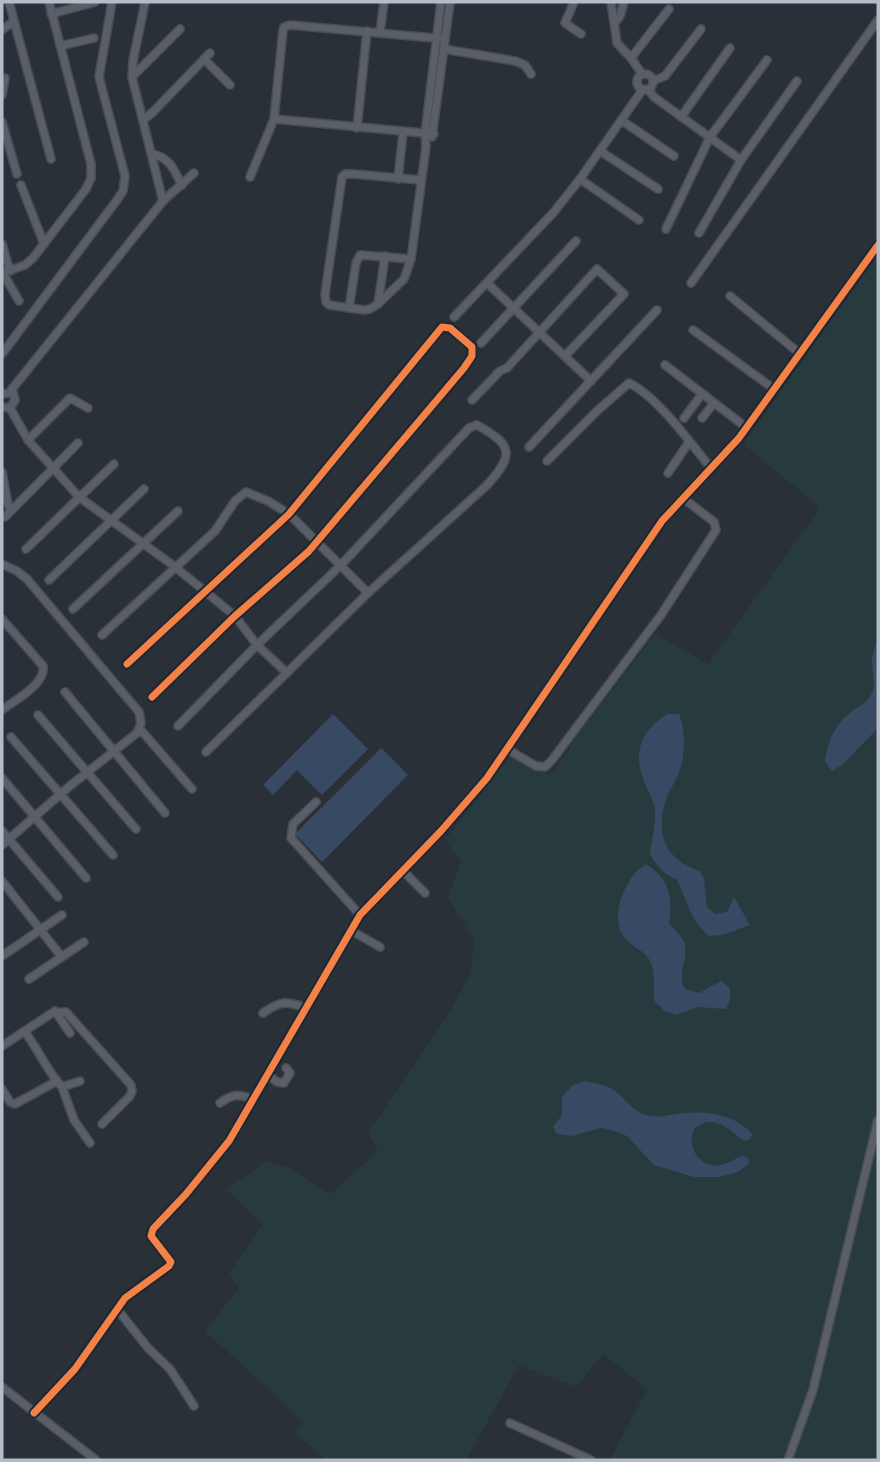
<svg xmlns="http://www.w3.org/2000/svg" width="880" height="1462" font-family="Poppins,sans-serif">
<rect width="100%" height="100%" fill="#2a3038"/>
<!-- green -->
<path fill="#273a3e" d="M 878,255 L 878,1460 L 610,1460 L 647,1389 L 603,1354 L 576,1387 L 519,1365 L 466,1460 L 326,1460 L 295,1433 L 303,1421 L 205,1331 L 239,1288 L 229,1273 L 263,1224 L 225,1189 L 266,1162 L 290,1168 L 330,1194 L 378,1151 L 368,1133 L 451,1009 L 471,973 L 474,940 L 448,898 L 461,862 L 445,840 L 515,750 L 550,776 L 570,749 L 572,742 L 655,634 L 708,664 L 820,508 L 743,444 Z"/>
<!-- water -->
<g fill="#384963">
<path d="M 878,642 L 878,728 L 842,765 L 832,771 L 825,761 C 827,743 835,724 850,713 C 857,707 866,704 871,695 C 880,678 864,664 878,642 Z"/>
<path d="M 333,714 L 368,749 L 322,795 L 297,770 L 273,795 L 263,785 Z"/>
<path d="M 667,714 L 679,714 C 685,728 685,746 682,762 C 680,774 672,786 667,797 C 654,832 664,859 700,871 L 704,879 L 707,907 L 715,914 L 727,912 L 734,897 L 750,925 L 723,935 L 709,936 C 687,917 689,902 676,879 C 667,877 652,861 650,853 C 652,839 656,823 655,809 C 654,801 648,791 645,784 C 632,753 640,732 667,714 Z"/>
<path d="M 381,748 L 408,775 L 322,862 L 295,834 Z"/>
<path d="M 646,864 C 670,880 673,897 669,923 C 673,929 681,935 684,942 C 690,958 676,971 685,989 L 699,993 L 721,981 L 730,988 L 730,1001 L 726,1009 L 697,1007 L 675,1015 L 665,1011 L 655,1002 C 652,990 656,974 651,963 C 646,950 632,948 624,937 C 608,917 626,875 646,864 Z"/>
<path d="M 585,1081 C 595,1083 608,1085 616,1092 C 628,1101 634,1113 650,1116 C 664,1118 674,1113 688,1113 C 710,1111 737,1116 752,1134 L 751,1139 L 744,1141 C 729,1129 713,1113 695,1128 C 684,1146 701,1170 722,1165 C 729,1163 736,1158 743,1155 L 748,1158 L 749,1164 L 738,1172 L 719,1177 L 694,1177 L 654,1165 L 627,1136 L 614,1131 L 601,1128 L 572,1136 L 557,1134 L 553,1127 L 562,1115 L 562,1097 L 573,1085 Z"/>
</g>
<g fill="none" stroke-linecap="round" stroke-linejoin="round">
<defs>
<g id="street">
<path d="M 9,2 L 51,159"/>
<path d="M 574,2 L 565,23 L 581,34"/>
<path d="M 611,2 L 617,43 L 631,58 L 642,74"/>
<path d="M 51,14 L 95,2"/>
<path d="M 615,23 L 620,16 L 624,2"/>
<path d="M 2,30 L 14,21"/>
<path d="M 380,32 L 384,2"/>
<path d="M 60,46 L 94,38"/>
<path d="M 444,49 L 515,61 L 525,65 L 531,74"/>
<path d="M 631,58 L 669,9"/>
<path d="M 204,59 L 230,85"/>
<circle cx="645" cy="82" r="8"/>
<path d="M 133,76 L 180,29"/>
<path d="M 653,81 L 665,76 L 701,29"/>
<path d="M 648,89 L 654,97 L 741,160"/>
<path d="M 2,95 L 5,78"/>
<path d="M 681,117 L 730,48"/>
<path d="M 143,120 L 153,112 L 210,53"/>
<path d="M 621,120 L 674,156"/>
<path d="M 2,122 L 17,174"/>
<path d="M 357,128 L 367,31"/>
<path d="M 434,134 L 274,119 L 283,30 L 284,27 L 290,25 L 445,39"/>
<path d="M 432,137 L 450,2"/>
<path d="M 600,151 L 658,189"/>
<path d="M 153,154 C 170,158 174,170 182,185"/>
<path d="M 250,177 L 274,119"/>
<path d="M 398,179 L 403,133"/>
<path d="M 580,179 L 639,220"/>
<path d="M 421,180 L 353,174 L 345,174 L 342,177 L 325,294 L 326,302 L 329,305 L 364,310 L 370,309 L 378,304 L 404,279 L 411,259 L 426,147 L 425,134 L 441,2"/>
<path d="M 21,185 L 44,244"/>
<path d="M 163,201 L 194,173"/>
<path d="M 666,229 L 710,137 L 767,60"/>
<path d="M 699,233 L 741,160 L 797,81"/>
<path d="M 2,244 L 10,271"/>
<path d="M 2,273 L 25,265 L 33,258 L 86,189 L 91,178 L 91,164 L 49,2"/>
<path d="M 3,273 L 19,301"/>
<path d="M 487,283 L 591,381"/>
<path d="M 691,283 L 878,20"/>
<path d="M 730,296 L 799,353"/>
<path d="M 378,304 L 385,256"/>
<path d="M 349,308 L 356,263 L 360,255 L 411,259"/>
<path d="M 454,317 L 553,213 L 580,179 L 643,89"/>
<path d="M 693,330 L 774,389"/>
<path d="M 481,343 L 576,241"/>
<path d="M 2,354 L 117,200 L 123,191 L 125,176 L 99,77 L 112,2"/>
<path d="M 665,365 L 747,428"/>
<path d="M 12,389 L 163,201 L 132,77 L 133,61 L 145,2"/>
<path d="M 2,394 L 10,393 L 12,389 L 15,400 L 10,408 L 2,407"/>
<path d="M 472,400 L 500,371 L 507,368 L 597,269 L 624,294 L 565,356"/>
<path d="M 10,408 L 28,440 L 79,497 L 174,566 L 235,616 L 257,645 L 287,673"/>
<path d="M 684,418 L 702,394"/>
<path d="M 702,418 L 714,403"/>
<path d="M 28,440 L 70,398 L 88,408"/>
<path d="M 529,447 L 657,310"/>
<path d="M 547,461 L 597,411 L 629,383 C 657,396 691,444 711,468"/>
<path d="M 2,472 L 8,504 L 11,510"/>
<path d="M 668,473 L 689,442"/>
<path d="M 5,517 L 78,443"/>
<path d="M 26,549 L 114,464"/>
<path d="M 2,564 L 17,571 L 27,579 L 139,712 L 141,723 L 137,733 L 71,785 L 2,845"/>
<path d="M 49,580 L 144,489"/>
<path d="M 73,609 L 178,511"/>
<path d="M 2,619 L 43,666 C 46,684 15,700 2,710"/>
<path d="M 102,635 L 215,531 L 235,501 L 246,492 L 268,501 L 289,514 L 368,593"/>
<path d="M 127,664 L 289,514 L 442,327 L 450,328 L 472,347 L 472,356 L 464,368 L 309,551 L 235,616 L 152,697"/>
<path d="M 65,692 L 165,813"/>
<path d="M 38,715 L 136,829"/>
<path d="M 178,726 L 257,645 L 340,566 L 469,428 L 477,425 C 513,445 515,455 486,486 L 368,593 L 206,752"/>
<path d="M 140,729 L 192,789"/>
<path d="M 11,737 L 113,855"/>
<path d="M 507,749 L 536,766 L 545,767 L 552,760 L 661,615 L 716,530 L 714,522 L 683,498"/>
<path d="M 2,778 L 86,878"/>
<path d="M 316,802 L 293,824 L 291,838 L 360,915"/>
<path d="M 2,831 L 58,897"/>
<path d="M 402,870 L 425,893"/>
<path d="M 2,881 L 61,956"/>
<path d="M 350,930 L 380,947"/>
<path d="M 2,956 L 62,915"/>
<path d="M 29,979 L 84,942"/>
<path d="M 55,1011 L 70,1033"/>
<path d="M 263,1013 C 282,1000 285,1001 307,1008"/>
<path d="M 24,1031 C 37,1047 44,1065 57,1081"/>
<path d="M 2,1046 L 52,1013 L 66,1012 L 131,1085 L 132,1091 L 130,1096 L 102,1124"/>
<path d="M 268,1075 L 277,1082 L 284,1083 L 290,1073 L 286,1068"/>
<path d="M 62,1087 L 80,1081"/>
<path d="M 2,1089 L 10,1102 L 15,1104 L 57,1081 L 62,1087 L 74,1120 L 90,1143"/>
<path d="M 220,1103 C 232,1094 240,1093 253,1100"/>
<path d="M 117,1309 L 148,1348 L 170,1369 L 194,1406"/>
<path d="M 2,1387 L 96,1460"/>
<path d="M 34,1413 L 75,1369 L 125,1298 L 169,1266 L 171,1262 L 151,1236 L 153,1229 L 186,1194 L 229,1141 L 360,915 L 441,831 L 487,778 L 662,521 L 739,438 L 878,245"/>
<path d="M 510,1423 L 591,1460"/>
<path d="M 788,1460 L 813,1390 L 878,1120"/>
</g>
</defs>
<!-- street casing -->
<use href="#street" stroke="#484c53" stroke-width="10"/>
<!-- street -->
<use href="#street" stroke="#5a5e66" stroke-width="7"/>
<defs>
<g id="cycleway">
<path d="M 127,664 L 289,514 L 442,327 L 450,328 L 472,347 L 472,356 L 464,368 L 309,551 L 235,616 L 152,697"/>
<path d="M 34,1413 L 75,1369 L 125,1298 L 169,1266 L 171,1262 L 151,1236 L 153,1229 L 186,1194 L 229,1141 L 360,915 L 441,831 L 487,778 L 662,521 L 739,438 L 878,245"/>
</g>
</defs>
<!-- cycleway casing -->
<use href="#cycleway" stroke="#1d2633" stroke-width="11"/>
<!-- cycleway -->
<use href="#cycleway" stroke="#f48246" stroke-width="7"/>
</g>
<!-- border -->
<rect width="880" height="1462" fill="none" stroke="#b4bcc9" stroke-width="7"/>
</svg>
